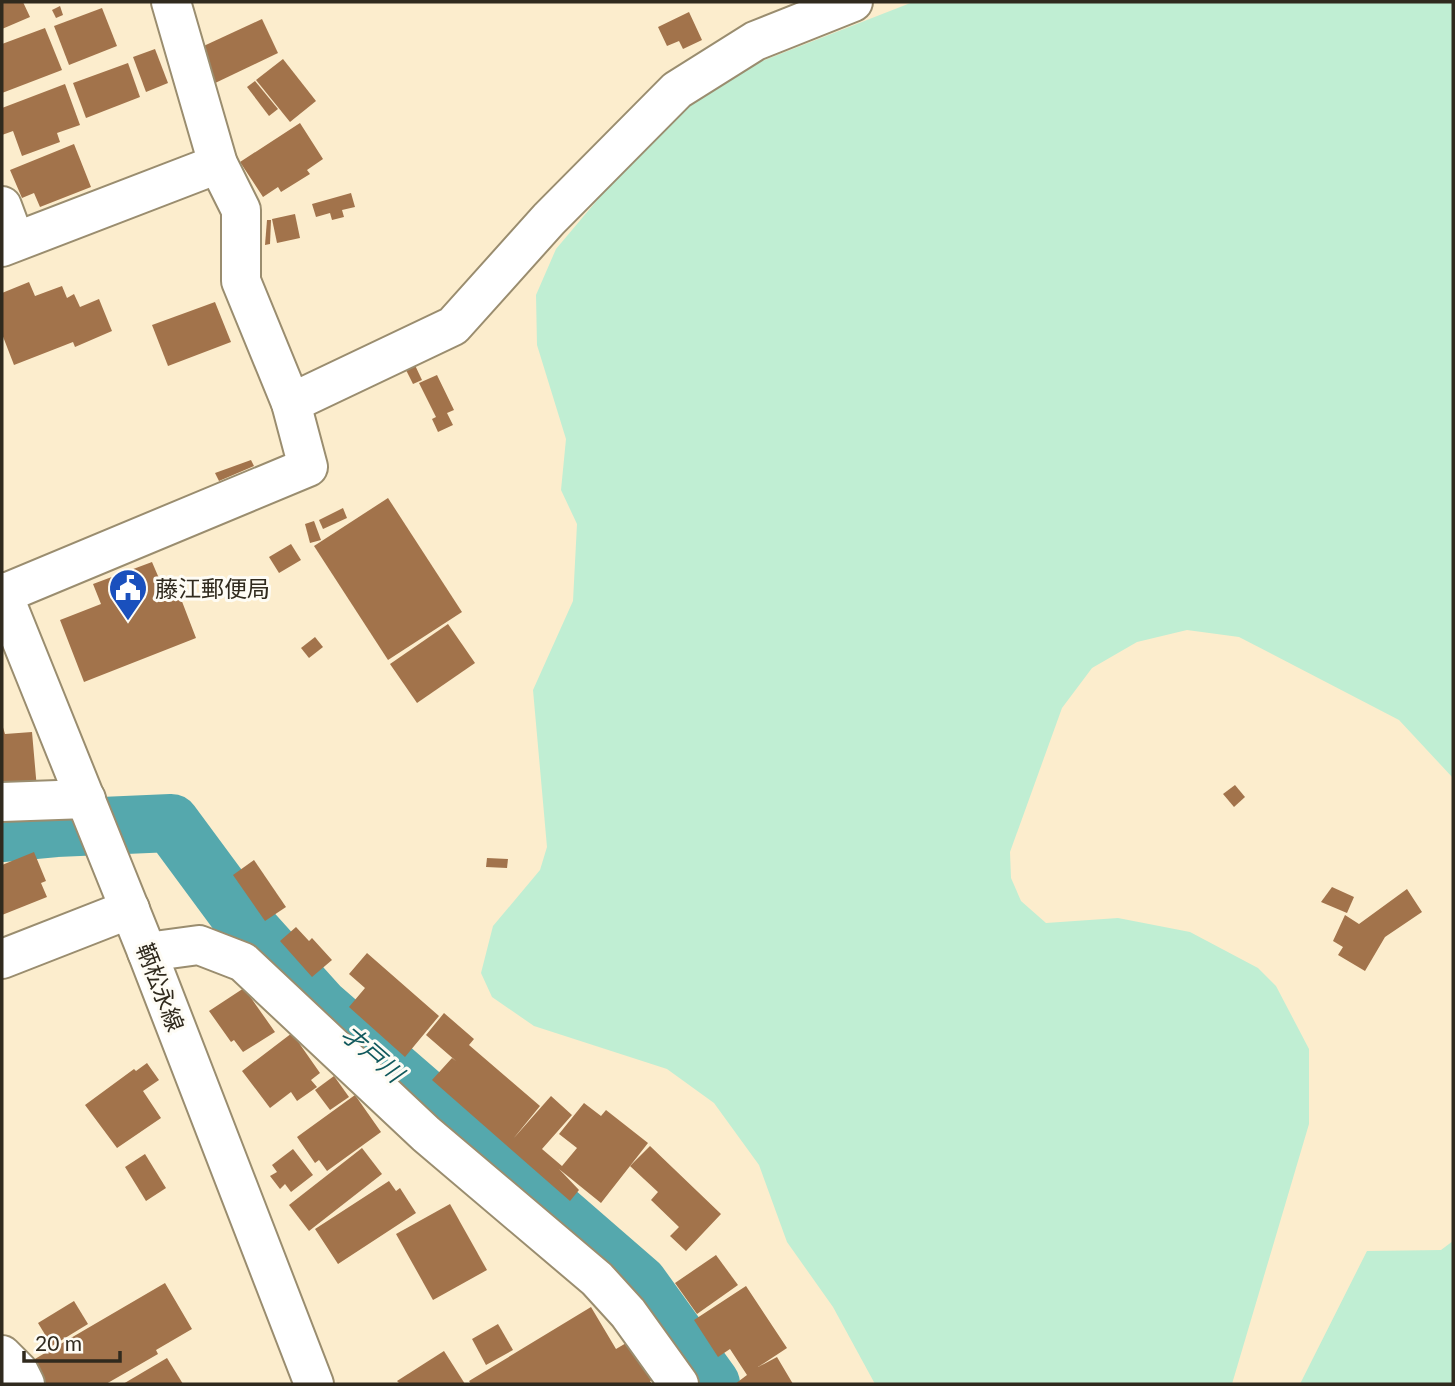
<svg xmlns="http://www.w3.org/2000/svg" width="1455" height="1386" font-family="Lato,'Noto Sans JP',sans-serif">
<rect width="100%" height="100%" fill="#fcedcd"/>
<!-- green -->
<g fill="#c0eed3">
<path d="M 913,2 L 1453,2 L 1453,778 L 1399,720 L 1239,637 L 1187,630 L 1137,642 L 1092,668 L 1062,708 L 1010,852 L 1011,878 L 1021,901 L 1046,923 L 1118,918 L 1190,932 L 1258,968 L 1276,986 L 1309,1049 L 1309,1124 L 1232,1384 L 875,1384 L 833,1307 L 787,1242 L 759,1165 L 714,1103 L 667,1069 L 534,1026 L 492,997 L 481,973 L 493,926 L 540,870 L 547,847 L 533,690 L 573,601 L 577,524 L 561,490 L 566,439 L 537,345 L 536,295 L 556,249 L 673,110 L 762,61 Z"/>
<path d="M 1453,1241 L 1453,1384 L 1300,1384 L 1367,1251 L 1441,1250 Z"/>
</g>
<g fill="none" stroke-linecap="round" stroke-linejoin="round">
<!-- river -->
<path stroke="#55a8ad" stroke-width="58" d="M 2,833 L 56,828 L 171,823 L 247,926 L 320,1007 L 639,1284 L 711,1384"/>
</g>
<!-- building -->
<g fill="#a2734b">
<path d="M 2,2 L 23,2 L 30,17 L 2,29 Z"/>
<path d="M 60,6 L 63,15 L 56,18 L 52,10 Z"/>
<path d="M 102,8 L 117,46 L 69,65 L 54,26 Z"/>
<path d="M 689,12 L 702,40 L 683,49 L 679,41 L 667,46 L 658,27 Z"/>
<path d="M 262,19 L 278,53 L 211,85 L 195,50 Z"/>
<path d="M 45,28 L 62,70 L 2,93 L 2,44 Z"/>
<path d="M 155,49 L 168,83 L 146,92 L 133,57 Z"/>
<path d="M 283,59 L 316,101 L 290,122 L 256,80 Z"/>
<path d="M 128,63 L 140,97 L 86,118 L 73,83 Z"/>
<path d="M 255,81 L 278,109 L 269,116 L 247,87 Z"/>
<path d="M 65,84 L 80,125 L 57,133 L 60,142 L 22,156 L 13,131 L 2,135 L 2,108 Z"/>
<path d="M 300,123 L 323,159 L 307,170 L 310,174 L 281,192 L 278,187 L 263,197 L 240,162 Z"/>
<path d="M 74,144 L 91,187 L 40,207 L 34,193 L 22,198 L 10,170 Z"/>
<path d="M 351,193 L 355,207 L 342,210 L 344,217 L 332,220 L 330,213 L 316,217 L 312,204 Z"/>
<path d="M 295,214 L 300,238 L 277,243 L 272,219 Z"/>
<path d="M 267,220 L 271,220 L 270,244 L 265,245 Z"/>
<path d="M 29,282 L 35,296 L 62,286 L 67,298 L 74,294 L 80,307 L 99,299 L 112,331 L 75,347 L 73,342 L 14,365 L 2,334 L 2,293 Z"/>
<path d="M 215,302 L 231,342 L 168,366 L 152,325 Z"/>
<path d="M 413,361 L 422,380 L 413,384 L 404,366 Z"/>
<path d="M 437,375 L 454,410 L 447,413 L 453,425 L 438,432 L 432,419 L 436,417 L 419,383 Z"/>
<path d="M 251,460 L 254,466 L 219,481 L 215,473 Z"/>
<path d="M 388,498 L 462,612 L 388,660 L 314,546 Z"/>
<path d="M 343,508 L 347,518 L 323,529 L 319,520 Z"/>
<path d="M 314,521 L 321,540 L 310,543 L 305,524 Z"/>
<path d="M 291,544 L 301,560 L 279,573 L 269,557 Z"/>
<path d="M 152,562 L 161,583 L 173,578 L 196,638 L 84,682 L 60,620 L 101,604 L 93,584 Z"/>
<path d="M 448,624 L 475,663 L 417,703 L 390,664 Z"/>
<path d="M 315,637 L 323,647 L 309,658 L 301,648 Z"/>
<path d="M 2,724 L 5,734 L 32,732 L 37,789 L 2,791 Z"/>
<path d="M 1235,785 L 1245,797 L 1234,807 L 1223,794 Z"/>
<path d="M 34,852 L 46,881 L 41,883 L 47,897 L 2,915 L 2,865 Z"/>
<path d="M 487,858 L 508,859 L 507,868 L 486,867 Z"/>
<path d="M 254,860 L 286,907 L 265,921 L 233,875 Z"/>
<path d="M 1332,887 L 1354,897 L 1347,913 L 1321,902 Z"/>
<path d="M 1407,889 L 1422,912 L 1385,937 L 1365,971 L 1338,955 L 1343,947 L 1333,941 L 1345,915 L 1359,924 Z"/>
<path d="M 296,927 L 309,941 L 312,938 L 332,960 L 312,977 L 280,941 Z"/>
<path d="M 367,953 L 439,1016 L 405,1057 L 349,1007 L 365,988 L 349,974 Z"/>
<path d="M 244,988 L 275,1032 L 243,1052 L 234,1040 L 231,1042 L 209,1011 Z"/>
<path d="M 444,1013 L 474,1039 L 469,1045 L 540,1106 L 513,1139 L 551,1096 L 572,1115 L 542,1149 L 562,1166 L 577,1148 L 559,1134 L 584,1103 L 601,1116 L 606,1110 L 648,1143 L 601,1203 L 559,1169 L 579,1190 L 570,1201 L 432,1080 L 452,1058 L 456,1061 L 426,1035 Z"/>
<path d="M 292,1033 L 320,1073 L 311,1080 L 317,1087 L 297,1101 L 291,1092 L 270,1108 L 242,1071 Z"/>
<path d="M 147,1063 L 159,1080 L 143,1091 L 161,1118 L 117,1148 L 85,1105 L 134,1069 L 136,1071 Z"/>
<path d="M 334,1076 L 349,1097 L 330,1110 L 315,1090 Z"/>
<path d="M 355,1095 L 381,1132 L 327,1171 L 319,1160 L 315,1163 L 297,1137 Z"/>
<path d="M 650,1146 L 721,1214 L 686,1251 L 670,1236 L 679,1227 L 651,1200 L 658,1192 L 630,1166 Z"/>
<path d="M 362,1148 L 382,1174 L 309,1231 L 289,1205 Z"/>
<path d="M 293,1149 L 313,1175 L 291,1192 L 285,1184 L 280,1189 L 270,1176 L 277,1172 L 272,1165 Z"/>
<path d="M 145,1154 L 166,1188 L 146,1201 L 125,1167 Z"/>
<path d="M 389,1181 L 396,1191 L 400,1188 L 416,1213 L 338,1264 L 315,1229 Z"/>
<path d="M 450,1204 L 487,1270 L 433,1300 L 396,1234 Z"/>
<path d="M 716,1255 L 738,1285 L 697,1314 L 675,1283 Z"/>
<path d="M 165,1283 L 192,1329 L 156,1350 L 158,1354 L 106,1384 L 9,1384 L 4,1377 Z"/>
<path d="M 746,1286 L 787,1348 L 758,1367 L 777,1357 L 793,1384 L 735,1384 L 747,1375 L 730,1349 L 718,1357 L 694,1320 Z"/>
<path d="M 74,1301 L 88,1324 L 52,1346 L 38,1323 Z"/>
<path d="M 591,1307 L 616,1349 L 633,1339 L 657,1378 L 650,1381 L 652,1384 L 471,1384 L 469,1381 Z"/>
<path d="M 498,1324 L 513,1350 L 486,1365 L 472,1339 Z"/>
<path d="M 444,1351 L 465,1384 L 400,1384 L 397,1381 Z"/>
<path d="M 167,1358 L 183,1384 L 123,1384 Z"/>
</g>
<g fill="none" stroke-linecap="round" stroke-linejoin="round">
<defs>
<g id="minor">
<path d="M 2,206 L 15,241"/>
<path d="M 2,247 L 218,164"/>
<path d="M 291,403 L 453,326 L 549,219 L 677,90 L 755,41 L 853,2"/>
<path d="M 3,594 L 308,467 L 291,403 L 241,281 L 241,210 L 218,164 L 171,2"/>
<path d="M 2,802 L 86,799"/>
<path d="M 147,952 L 199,945 L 243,962 L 426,1134 L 597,1279 L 628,1313 L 679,1384"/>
<path d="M 2,959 L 130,909"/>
<path d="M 2,1355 L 19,1372 L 25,1384"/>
</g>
<path id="major" d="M 2,592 L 147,952 L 314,1384"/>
</defs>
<!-- minor casing -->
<use href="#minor" stroke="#9a8d6f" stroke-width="42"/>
<!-- major casing -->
<use href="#major" stroke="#9a8d6f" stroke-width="42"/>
<!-- minor -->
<use href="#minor" stroke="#fff" stroke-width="38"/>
<!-- major -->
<use href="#major" stroke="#fff" stroke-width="38"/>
</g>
<!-- icons -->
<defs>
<symbol id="civic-pin" viewBox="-11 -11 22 30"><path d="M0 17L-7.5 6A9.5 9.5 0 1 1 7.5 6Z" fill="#1a50bd" stroke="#fefcf5"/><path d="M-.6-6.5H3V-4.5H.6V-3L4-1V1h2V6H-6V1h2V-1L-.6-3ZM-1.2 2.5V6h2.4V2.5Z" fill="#fff"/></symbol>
</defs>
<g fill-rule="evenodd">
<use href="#civic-pin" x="106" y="566" width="44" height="60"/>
</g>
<g text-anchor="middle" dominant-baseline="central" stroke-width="6" stroke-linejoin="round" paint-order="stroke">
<!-- poi labels -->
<g font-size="23" fill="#302a1e" stroke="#fefcf5" text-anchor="start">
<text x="155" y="588">藤江郵便局</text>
</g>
<!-- street labels -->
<g font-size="23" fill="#302a1e" stroke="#fefcf5">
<text transform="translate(161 987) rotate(69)">鞆松永線</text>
</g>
<!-- water labels -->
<g font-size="24" font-style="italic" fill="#11595d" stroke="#fefcf5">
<text transform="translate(373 1053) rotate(41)">才戸川</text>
</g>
</g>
<!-- border -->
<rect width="1455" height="1386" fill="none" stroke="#302a1e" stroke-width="7"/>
<!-- scale -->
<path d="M24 1351v10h96v-10" fill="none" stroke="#302a1e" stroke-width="3.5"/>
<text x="35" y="1351" font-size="21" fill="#302a1e" stroke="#fefcf5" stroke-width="5" paint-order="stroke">20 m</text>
</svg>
